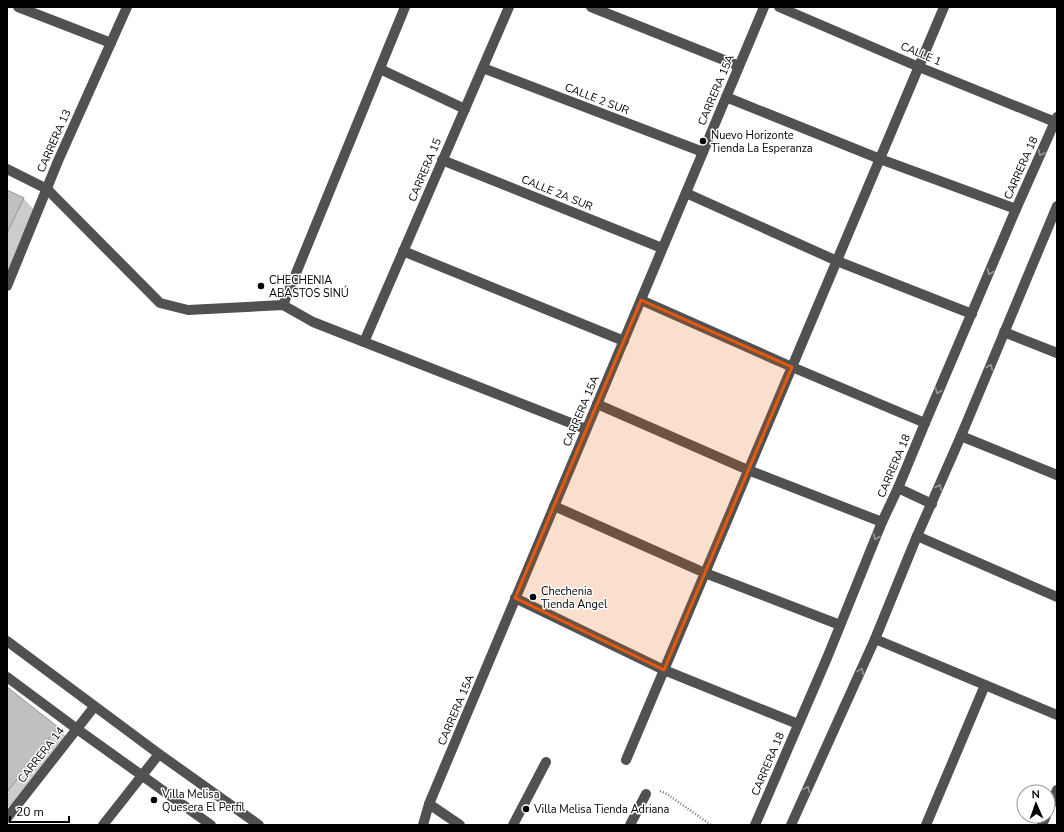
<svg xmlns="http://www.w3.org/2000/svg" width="1064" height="832" font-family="'Nunito Sans',sans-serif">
<rect width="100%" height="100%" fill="#fff"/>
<!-- shadow -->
<g fill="#0003">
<path d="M 7,191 L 24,199 L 37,213 L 7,274 Z"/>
<path d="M 7,688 L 57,727 L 71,741 L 15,812 L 7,805 Z"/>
</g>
<!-- building -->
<g fill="#c0c0c0" stroke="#959595">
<path d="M 7,190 L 24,198 L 7,233 Z"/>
<path d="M 7,687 L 58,727 L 7,792 Z"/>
</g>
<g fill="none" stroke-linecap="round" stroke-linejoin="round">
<!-- path -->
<path stroke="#737373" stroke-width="2.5" stroke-dasharray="1 2" stroke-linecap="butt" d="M 660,791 L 667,794 L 711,825"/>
<!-- minor -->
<g stroke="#515151" stroke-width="10">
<path d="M 18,7 L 111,43"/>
<path d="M 591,7 L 739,66"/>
<path d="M 779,7 L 919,67 L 1055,122"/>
<path d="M 483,68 L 703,152"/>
<path d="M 380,69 L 465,109"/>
<path d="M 726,97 L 880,159 L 1016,209"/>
<path d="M 442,160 L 662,248"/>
<path d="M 7,169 L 47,189 L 160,303 L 188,310 L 283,305 L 313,322 L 586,429"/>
<path d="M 686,193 L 837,261 L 972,314"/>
<path d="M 403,251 L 624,341"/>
<path d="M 7,286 L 58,161 L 127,7"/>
<path d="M 641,300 L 792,367 L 925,423"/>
<path d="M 283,305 L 405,7"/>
<path d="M 1004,332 L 1057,353"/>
<path d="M 364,342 L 509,7"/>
<path d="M 597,404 L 748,470 L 882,522"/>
<path d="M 961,436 L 1057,475"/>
<path d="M 898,488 L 932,504"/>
<path d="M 554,506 L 705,573 L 840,625"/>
<path d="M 917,536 L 1057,597"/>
<path d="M 515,598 L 664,670 L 798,724"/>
<path d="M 875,639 L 1057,715"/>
<path d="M 7,641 L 159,754 L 259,825"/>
<path d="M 7,677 L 77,729 L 211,825"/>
<path d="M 626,760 L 944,7"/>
<path d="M 429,804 L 460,825"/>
<path d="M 1048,811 L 1057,790"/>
<path d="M 7,818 L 94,707"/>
<path d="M 103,825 L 159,754"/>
<path d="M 423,825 L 429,804 L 764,7"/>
<path d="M 513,825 L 546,762"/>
<path d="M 630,825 L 646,794"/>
<path d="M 755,825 L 827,658 L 882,522 L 898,488 L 925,423 L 1016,209 L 1057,117"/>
<path d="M 791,825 L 875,639 L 917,536 L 961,436 L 1057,206"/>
<path d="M 926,825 L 985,685"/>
<path d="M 1042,825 L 1046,816"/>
</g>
</g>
<!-- one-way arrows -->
<defs><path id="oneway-chevron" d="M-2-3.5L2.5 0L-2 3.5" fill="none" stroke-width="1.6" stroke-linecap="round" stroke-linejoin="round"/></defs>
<g stroke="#979797">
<use href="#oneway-chevron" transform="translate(1041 153) rotate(114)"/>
<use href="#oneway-chevron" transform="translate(990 272) rotate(113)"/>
<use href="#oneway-chevron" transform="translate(990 367) rotate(-67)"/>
<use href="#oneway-chevron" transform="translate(938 391) rotate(113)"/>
<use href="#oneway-chevron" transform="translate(939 487) rotate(-67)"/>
<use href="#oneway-chevron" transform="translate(876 537) rotate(112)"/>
<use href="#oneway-chevron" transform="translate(861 671) rotate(-66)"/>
<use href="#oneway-chevron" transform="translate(807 789) rotate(-66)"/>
</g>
<!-- marked area -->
<path fill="#e8590c" fill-opacity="0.2" stroke="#e8590c" stroke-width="3" stroke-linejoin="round" d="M 641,300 L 792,367 L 664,670 L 515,598 Z"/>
<!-- markers -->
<g fill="#000" stroke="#fff" stroke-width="1.5">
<circle cx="703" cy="141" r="4"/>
<circle cx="261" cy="286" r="4"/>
<circle cx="533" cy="597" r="4"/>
<circle cx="154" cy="800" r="4"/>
<circle cx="526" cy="809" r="4"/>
</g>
<g text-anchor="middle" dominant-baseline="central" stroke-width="3" stroke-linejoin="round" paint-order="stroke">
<!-- street labels -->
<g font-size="11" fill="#000" stroke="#fff">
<text transform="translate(921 54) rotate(23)">CALLE 1</text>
<text transform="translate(716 90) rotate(-67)">CARRERA 15A</text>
<text transform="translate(597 99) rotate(21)">CALLE 2 SUR</text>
<text transform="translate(54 141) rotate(-66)">CARRERA 13</text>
<text transform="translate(1021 168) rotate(-66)">CARRERA 18</text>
<text transform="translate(425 170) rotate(-67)">CARRERA 15</text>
<text transform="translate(557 193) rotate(22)">CALLE 2A SUR</text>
<text transform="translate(581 411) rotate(-67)">CARRERA 15A</text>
<text transform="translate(894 466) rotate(-67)">CARRERA 18</text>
<text transform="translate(456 710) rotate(-67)">CARRERA 15A</text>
<text transform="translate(41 755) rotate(-52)">CARRERA 14</text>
<text transform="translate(768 764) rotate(-67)">CARRERA 18</text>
</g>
<!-- poi labels -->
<g font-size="11" fill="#000" stroke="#fff" text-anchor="start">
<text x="711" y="135">Nuevo Horizonte<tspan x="711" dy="13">Tienda La Esperanza</tspan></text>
<text x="269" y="280">CHECHENIA<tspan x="269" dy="13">ABASTOS SINÚ</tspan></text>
<text x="541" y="591">Chechenia<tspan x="541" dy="13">Tienda Angel</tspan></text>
<text x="162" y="794">Villa Melisa<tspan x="162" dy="13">Quesera El Perfil</tspan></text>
<text x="534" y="809">Villa Melisa Tienda Adriana</text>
</g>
</g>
<!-- border -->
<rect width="1064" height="832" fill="none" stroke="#000000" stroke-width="16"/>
<!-- north arrow -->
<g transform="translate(1036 804) rotate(358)"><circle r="19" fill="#ffffff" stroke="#999999"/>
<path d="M0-3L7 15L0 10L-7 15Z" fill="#000000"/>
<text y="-6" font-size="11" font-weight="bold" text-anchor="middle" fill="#000000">N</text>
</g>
<!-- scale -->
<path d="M10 816v6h59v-6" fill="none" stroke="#000000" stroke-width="2"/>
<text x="16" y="816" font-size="12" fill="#000000" stroke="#ffffff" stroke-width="3" paint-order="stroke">20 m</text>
</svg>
